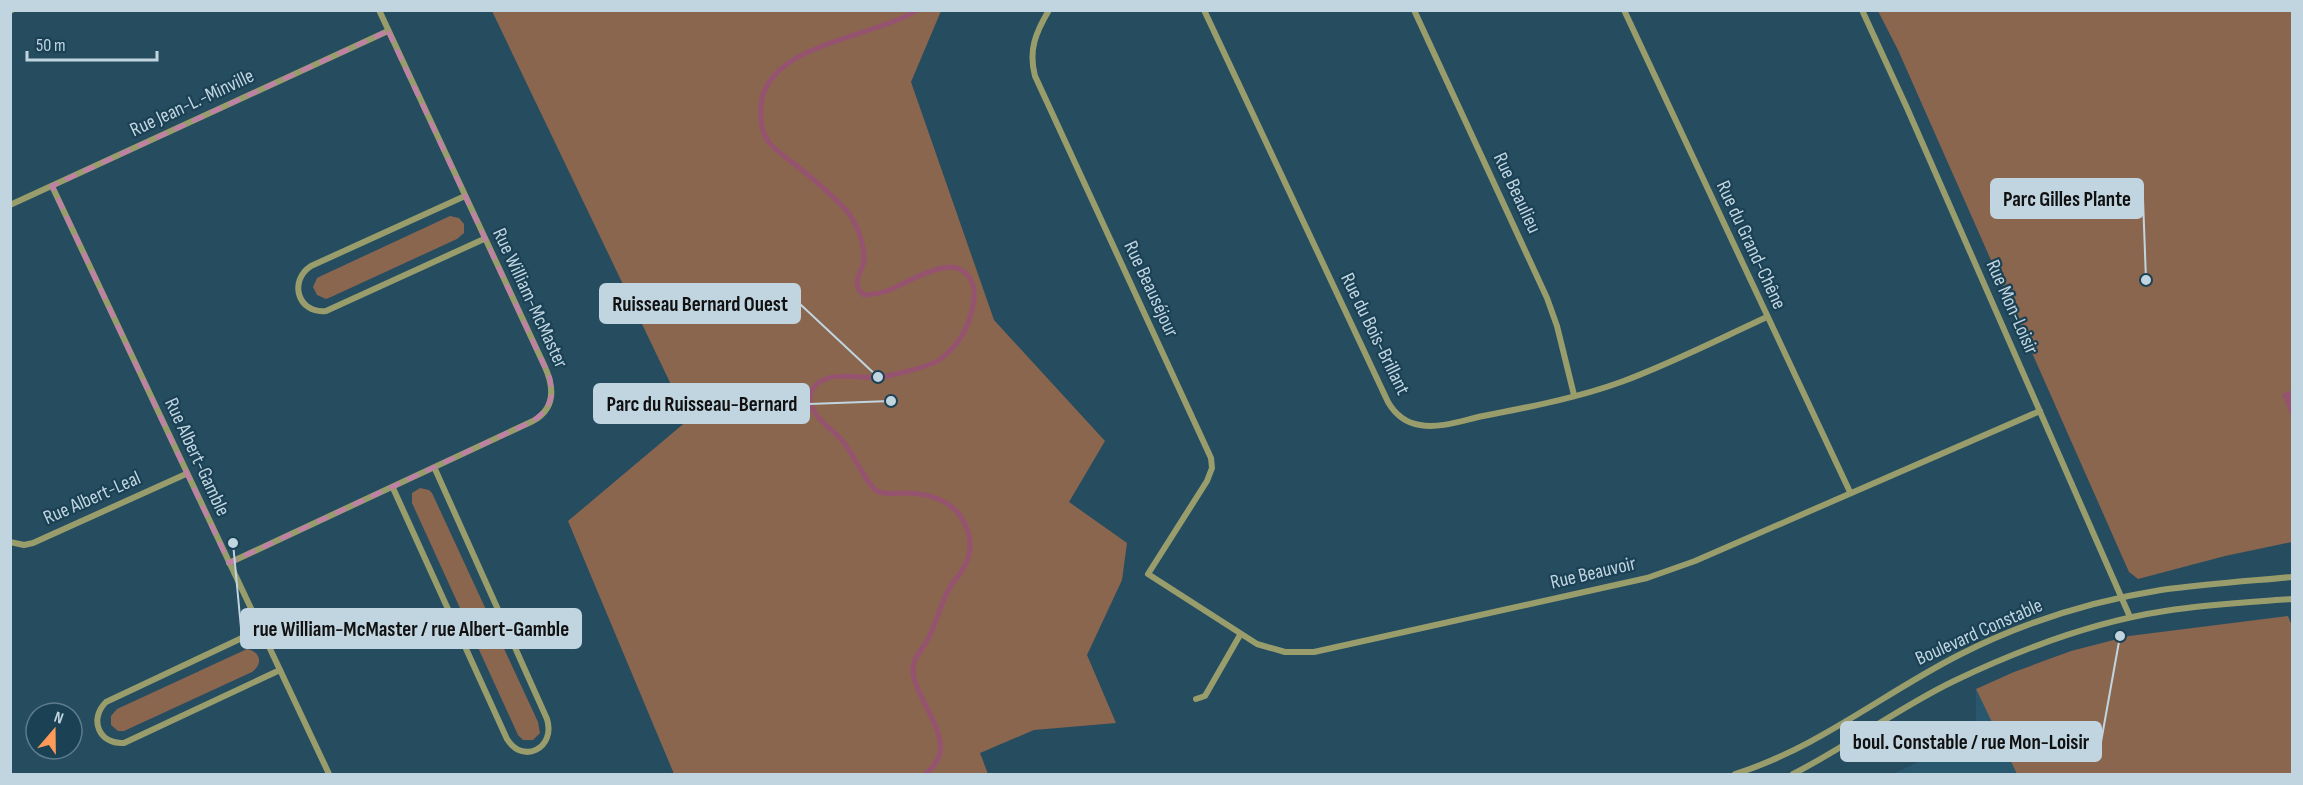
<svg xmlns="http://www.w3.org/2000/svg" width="2303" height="785" font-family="'Sofia Sans Condensed',sans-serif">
<rect width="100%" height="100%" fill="#264c5f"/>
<!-- built -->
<path fill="#29576e" d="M 1976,689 L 2017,774 L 1893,774 L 1971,737 L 1976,722 Z"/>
<!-- green -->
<g fill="#8b664f">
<path d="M 492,11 L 941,11 L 911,82 L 994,320 L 1105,441 L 1069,502 L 1127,543 L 1122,580 L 1087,655 L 1116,723 L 1034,730 L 980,753 L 988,774 L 674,774 L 568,521 L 688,420 Z"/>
<path d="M 1878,11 L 2292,11 L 2292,542 L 2225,556 L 2138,579 L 2129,572 L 1898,50 Z"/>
<path d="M 450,216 L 459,218 L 464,224 L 464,233 L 457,239 L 331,297 L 326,299 L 317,295 L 313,287 L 317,278 L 321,276 Z"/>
<path d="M 420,488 L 429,490 L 432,493 L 538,722 L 540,733 L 533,740 L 523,740 L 518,735 L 412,503 L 412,493 Z"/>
<path d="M 2288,616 L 2292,626 L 2292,774 L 2017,774 L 1976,689 L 2014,672 L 2071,651 L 2129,636 Z"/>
<path d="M 247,649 C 261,652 263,664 252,672 L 124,731 L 118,731 L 111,725 L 111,716 L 117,709 Z"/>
</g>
<!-- water -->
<path fill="#955370" d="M 2292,390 L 2292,419 L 2282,394 Z"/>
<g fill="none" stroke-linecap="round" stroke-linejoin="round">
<!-- stream -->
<path stroke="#955370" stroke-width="5" d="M 917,10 C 874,38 765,44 761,106 C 760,118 761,131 768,141 C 773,149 784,156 792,162 C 811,177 830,193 847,211 C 856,222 864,243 864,258 C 864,273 848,281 864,295 C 872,294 879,294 887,291 C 909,283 961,245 973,286 C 977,300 970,321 963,334 C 958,343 948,354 939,360 C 930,366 889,377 878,377 C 859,379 831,370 816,385 C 796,405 828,426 841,439 C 852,451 866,484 877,491 C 885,495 894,493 904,493 C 932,493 959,502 968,532 C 971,541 971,549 968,558 C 965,570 955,578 949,589 C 940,604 937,623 928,639 C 923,649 912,658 913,671 C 915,697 948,732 939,756 C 937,763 931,769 926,774"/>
<!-- street -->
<g stroke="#989d6b" stroke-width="6">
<path d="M 1049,10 C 1036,32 1028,50 1035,76 L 1211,458 L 1212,468 L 1207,481 L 1148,574 L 1257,644 L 1285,652 L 1314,652 L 1647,578 L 1695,561 L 2040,411"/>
<path d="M 1204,10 L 1388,402 C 1395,414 1406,423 1420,425 C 1439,429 1464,420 1483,416 C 1529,407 1577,398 1621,382 C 1670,364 1719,339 1767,317"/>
<path d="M 1414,10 L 1547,298 L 1557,326 L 1574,395"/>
<path d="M 1624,10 L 1850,492"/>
<path d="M 1862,10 L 1907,108 L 2130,617"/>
<path d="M 10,11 L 12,10"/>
<path d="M 52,186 L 329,774"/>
<path d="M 465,196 L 311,266 C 288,281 298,314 326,311 L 484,239"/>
<path d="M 10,205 L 388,31"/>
<path d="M 393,488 L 507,739 C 523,765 556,748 547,719 L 435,469"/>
<path d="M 10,542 L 24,545 L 33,543 L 186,474"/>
<path d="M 229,563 L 533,421 C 556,408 554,387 545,367 L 379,10"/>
<path d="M 261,629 L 106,702 C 88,720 100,745 124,743 L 280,670"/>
<path d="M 1196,699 L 1205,696 L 1240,635"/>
<path d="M 1735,774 C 1816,749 1884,693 1959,655 C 2022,623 2092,601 2161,590 C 2205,584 2249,581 2292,577"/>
<path d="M 1793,774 C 1848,746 1898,708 1954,681 C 2021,649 2092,622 2165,611 C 2208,604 2250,602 2292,599"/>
</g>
</g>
<!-- marked area -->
<path fill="none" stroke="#c180a5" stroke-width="4.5" stroke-dasharray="12 8" stroke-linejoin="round" d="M 388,31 L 550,378 L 552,395 L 546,410 L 533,421 L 229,563 L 52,186 Z"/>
<g text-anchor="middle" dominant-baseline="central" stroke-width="4.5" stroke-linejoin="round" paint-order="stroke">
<!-- street labels -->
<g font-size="20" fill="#c1d5e1" stroke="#1b4154">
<text transform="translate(192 103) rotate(-25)">Rue Jean-L.-Minville</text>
<text transform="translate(1517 193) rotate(65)">Rue Beaulieu</text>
<text transform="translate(1751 245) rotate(65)">Rue du Grand-Chêne</text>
<text transform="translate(1151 289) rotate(65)">Rue Beauséjour</text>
<text transform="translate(530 298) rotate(65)">Rue William-McMaster</text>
<text transform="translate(2012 307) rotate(66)">Rue Mon-Loisir</text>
<text transform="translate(1375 334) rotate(64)">Rue du Bois-Brillant</text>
<text transform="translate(197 457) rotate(65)">Rue Albert-Gamble</text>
<text transform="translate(92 498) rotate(-24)">Rue Albert-Leal</text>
<text transform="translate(1593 573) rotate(-13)">Rue Beauvoir</text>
<text transform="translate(1979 632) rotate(-24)">Boulevard Constable</text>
</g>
</g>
<!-- callouts -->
<path fill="none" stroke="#c1d5e1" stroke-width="2" d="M2146 280L2143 199M878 377L800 304M891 401L809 404M233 543L241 628M2120 636L2101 742"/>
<g fill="#c1d5e1" stroke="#1b4154" stroke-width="2">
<circle cx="2146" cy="280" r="6"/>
<circle cx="878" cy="377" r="6"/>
<circle cx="891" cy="401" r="6"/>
<circle cx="233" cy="543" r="6"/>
<circle cx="2120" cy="636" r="6"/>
</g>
<g fill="#c1d5e1" stroke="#c1d5e1" stroke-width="2">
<rect x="1991" y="179" width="152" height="39" rx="6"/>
<rect x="600" y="284" width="200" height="39" rx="6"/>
<rect x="594" y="384" width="215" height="39" rx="6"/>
<rect x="241" y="609" width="340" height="39" rx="6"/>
<rect x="1841" y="722" width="260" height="39" rx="6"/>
</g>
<g font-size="21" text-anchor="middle" font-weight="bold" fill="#111">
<text x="2067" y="206">Parc Gilles Plante</text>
<text x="700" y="311">Ruisseau Bernard Ouest</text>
<text x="702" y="411">Parc du Ruisseau-Bernard</text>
<text x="411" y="636">rue William-McMaster / rue Albert-Gamble</text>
<text x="1971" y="749">boul. Constable / rue Mon-Loisir</text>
</g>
<!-- border -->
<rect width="2303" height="785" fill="none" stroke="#c1d5e1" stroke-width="24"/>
<!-- north arrow -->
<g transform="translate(54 731) rotate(20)"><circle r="28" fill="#1b4154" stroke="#5d7c8c" stroke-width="1.5"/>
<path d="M0-4.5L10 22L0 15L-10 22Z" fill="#fe9b59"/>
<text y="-9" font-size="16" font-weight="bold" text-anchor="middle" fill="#c1d5e1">N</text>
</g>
<!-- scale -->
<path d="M27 51v9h130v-9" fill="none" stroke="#c1d5e1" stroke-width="3"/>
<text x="36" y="51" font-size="18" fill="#c1d5e1" stroke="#1b4154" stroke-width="4.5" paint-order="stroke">50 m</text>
</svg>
